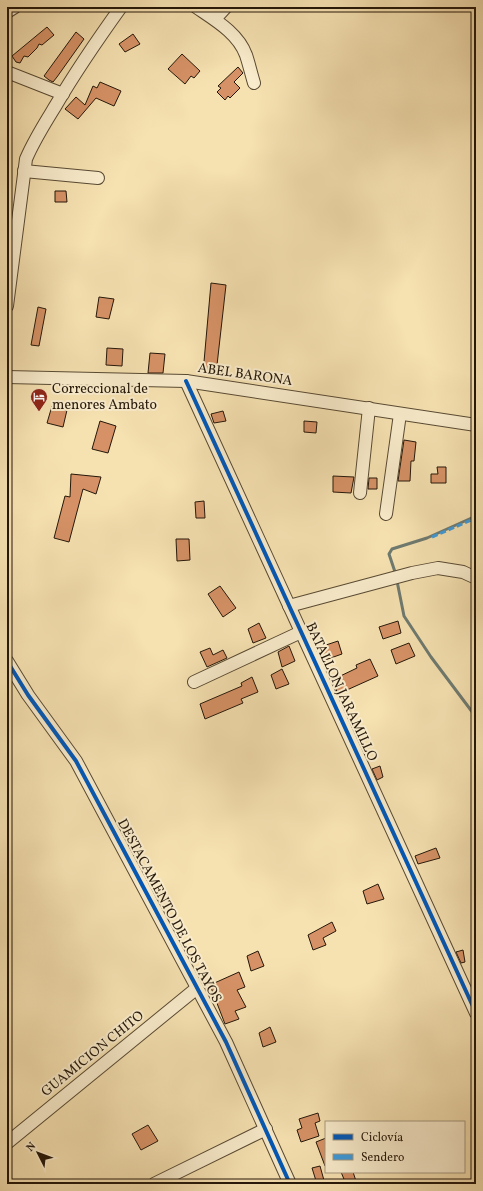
<svg xmlns="http://www.w3.org/2000/svg" width="483" height="1191" font-family="Vollkorn,serif">
<rect width="100%" height="100%" fill="#f6e1b1"/>
<filter id="stains"><feTurbulence type="fractalNoise" baseFrequency=".005" numOctaves="4"/><feColorMatrix values="0 0 0 0 .2 0 0 0 0 .09 0 0 0 0 .02 0 0 0 .5 -.17"/></filter>
<radialGradient id="worn" r=".72"><stop offset=".6" stop-color="#630" stop-opacity="0"/><stop offset="1" stop-color="#630" stop-opacity=".3"/></radialGradient>
<g fill="none" stroke-linecap="round" stroke-linejoin="round">
<!-- stream -->
<g stroke="#6e7a70" stroke-width="3">
<path d="M 396,575 L 389,554 L 392,549 L 427,538 L 476,516"/>
<path d="M 397,581 L 404,616 L 431,657 L 476,717"/>
</g>
</g>
<!-- building -->
<g fill="#d69266" stroke="#241709">
<path d="M 47,27 L 54,35 L 42,45 L 39,44 L 37,48 L 28,57 L 24,56 L 20,63 L 16,62 L 12,56 Z"/>
<path d="M 76,32 L 84,39 L 57,77 L 53,82 L 49,80 L 44,76 Z"/>
<path d="M 133,34 L 140,44 L 125,52 L 119,44 Z"/>
<path d="M 182,54 L 200,71 L 194,78 L 191,76 L 185,84 L 168,69 Z"/>
<path d="M 238,67 L 243,73 L 234,82 L 240,88 L 230,98 L 228,96 L 225,100 L 217,92 L 221,88 L 218,86 Z"/>
<path d="M 100,82 L 121,91 L 114,106 L 96,98 L 78,119 L 65,109 L 76,97 L 85,105 L 93,86 L 97,88 Z"/>
<path d="M 55,191 L 66,191 L 67,202 L 55,202 Z"/>
<path d="M 211,283 L 226,285 L 216,374 L 203,373 Z"/>
<path d="M 99,297 L 114,299 L 109,319 L 96,317 Z"/>
<path d="M 38,307 L 46,309 L 39,346 L 31,345 Z"/>
<path d="M 107,348 L 123,349 L 122,366 L 106,365 Z"/>
<path d="M 150,353 L 165,354 L 163,373 L 148,373 Z"/>
<path d="M 52,406 L 67,410 L 63,427 L 47,423 Z"/>
<path d="M 223,411 L 226,421 L 214,423 L 211,414 Z"/>
<path d="M 100,421 L 116,426 L 108,453 L 92,449 Z"/>
<path d="M 304,421 L 317,422 L 316,433 L 304,432 Z"/>
<path d="M 404,440 L 416,442 L 414,461 L 411,461 L 410,481 L 398,481 Z"/>
<path d="M 437,467 L 446,467 L 446,483 L 431,483 L 431,474 L 438,474 Z"/>
<path d="M 71,474 L 101,477 L 96,494 L 83,489 L 69,542 L 54,538 L 65,496 L 70,497 Z"/>
<path d="M 333,476 L 354,477 L 351,493 L 333,492 Z"/>
<path d="M 369,478 L 377,478 L 377,489 L 368,489 Z"/>
<path d="M 204,501 L 205,518 L 196,518 L 195,502 Z"/>
<path d="M 176,539 L 189,539 L 190,560 L 177,561 Z"/>
<path d="M 220,586 L 236,608 L 223,617 L 208,594 Z"/>
<path d="M 398,621 L 401,633 L 383,639 L 379,627 Z"/>
<path d="M 259,623 L 266,638 L 253,643 L 248,629 Z"/>
<path d="M 338,641 L 342,654 L 325,660 L 320,647 Z"/>
<path d="M 409,643 L 415,656 L 396,664 L 391,650 Z"/>
<path d="M 289,646 L 295,661 L 282,667 L 278,652 Z"/>
<path d="M 210,648 L 213,655 L 223,650 L 227,658 L 207,667 L 200,652 Z"/>
<path d="M 370,659 L 378,676 L 338,694 L 332,680 L 357,668 L 356,665 Z"/>
<path d="M 282,669 L 289,684 L 276,689 L 271,675 Z"/>
<path d="M 252,677 L 258,692 L 241,699 L 243,703 L 205,719 L 200,704 L 242,686 L 241,683 Z"/>
<path d="M 380,766 L 383,777 L 377,780 L 372,769 Z"/>
<path d="M 436,848 L 440,858 L 418,864 L 415,856 Z"/>
<path d="M 378,884 L 384,899 L 367,904 L 363,891 Z"/>
<path d="M 332,922 L 336,931 L 323,938 L 326,945 L 313,950 L 308,935 Z"/>
<path d="M 463,950 L 465,962 L 461,963 L 456,952 Z"/>
<path d="M 258,951 L 264,966 L 251,971 L 247,956 Z"/>
<path d="M 239,972 L 245,987 L 237,990 L 246,1007 L 235,1011 L 239,1019 L 225,1024 L 210,985 Z"/>
<path d="M 270,1027 L 276,1042 L 263,1047 L 259,1033 Z"/>
<path d="M 318,1113 L 320,1121 L 315,1123 L 319,1136 L 301,1142 L 297,1130 L 302,1128 L 299,1119 Z"/>
<path d="M 148,1125 L 158,1141 L 141,1150 L 132,1134 Z"/>
<path d="M 326,1138 L 326,1166 L 325,1166 L 316,1142 Z"/>
<path d="M 320,1166 L 325,1184 L 317,1184 L 312,1168 Z"/>
<path d="M 341,1172 L 353,1172 L 356,1181 L 346,1184 Z"/>
</g>
<g fill="none" stroke-linecap="round" stroke-linejoin="round">
<defs>
<g id="minor">
<path d="M 196,7 C 215,20 238,33 246,55 C 249,64 251,73 254,83"/>
<path d="M 7,12 L 15,7"/>
<path d="M 215,19 L 226,7"/>
<path d="M 7,72 L 63,94"/>
<path d="M 24,171 L 98,178"/>
<path d="M 7,306 L 26,159 C 34,140 45,123 56,105 C 76,71 98,39 121,7"/>
<path d="M 7,377 L 186,381 L 476,425"/>
<path d="M 186,381 L 476,1013"/>
<path d="M 360,493 L 369,408"/>
<path d="M 386,514 L 400,414"/>
<path d="M 289,606 L 412,573 L 438,568 L 463,572 L 476,578"/>
<path d="M 7,661 L 28,695 L 76,761 L 226,1042 L 290,1184"/>
<path d="M 194,682 L 301,632"/>
<path d="M 7,1143 L 197,988"/>
<path d="M 154,1184 L 266,1129"/>
</g>
</defs>
<!-- minor casing -->
<use href="#minor" stroke="#584a33" stroke-width="14"/>
<!-- minor -->
<use href="#minor" stroke="#f9eccc" stroke-width="12"/>
<!-- quiet -->
<g stroke="#3c9add" stroke-width="3" stroke-dasharray="6 3" stroke-linecap="butt">
<path d="M 7,12 L 15,7"/>
<path d="M 432,537 L 476,518"/>
</g>
<defs>
<g id="cycleway">
<path d="M 186,381 L 476,1013"/>
<path d="M 7,661 L 28,695 L 76,761 L 226,1042 L 290,1184"/>
</g>
</defs>
<!-- cycleway casing -->
<use href="#cycleway" stroke="#f9eccc" stroke-width="6"/>
<!-- cycleway -->
<use href="#cycleway" stroke="#0057b8" stroke-width="4"/>
</g>
<!-- icons -->
<defs>
<symbol id="hotel-pin" viewBox="-11 -11 22 30"><path d="M0 17L-7.5 6A9.5 9.5 0 1 1 7.5 6Z" fill="#8f2418" stroke="#f9eccc"/><path d="M-6-4.5h1.5V1H6V5H4.5V3h-9V5H-6ZM-4 0a1.8 1.8 0 1 1 3.6 0ZM.5 0V-2.5h3Q6-2.5 6 0Z" fill="#fff"/></symbol>
</defs>
<g fill-rule="evenodd">
<use href="#hotel-pin" x="29" y="387" width="20" height="27"/>
</g>
<g text-anchor="middle" dominant-baseline="central" stroke-width="4" stroke-linejoin="round" paint-order="stroke">
<!-- street labels -->
<g font-size="14" fill="#241709" stroke="#f9eccc">
<text transform="translate(245 375) rotate(8)">ABEL BARONA</text>
<text transform="translate(341 692) rotate(65)">BATALLON JARAMILLO</text>
<text transform="translate(169 911) rotate(62)">DESTACAMENTO DE LOS TAYOS</text>
<text transform="translate(93 1054) rotate(-39)">GUAMICION CHITO</text>
</g>
<!-- poi labels -->
<g font-size="14" fill="#241709" stroke="#f9eccc" text-anchor="start">
<text x="52" y="389">Correccional de<tspan x="52" dy="16">menores Ambato</tspan></text>
</g>
</g>
<!-- margin -->
<rect width="483" height="1191" fill="none" stroke="#f6e1b1" stroke-width="24"/>
<rect x="8" y="8" width="467" height="1175" fill="none" stroke="#241709" stroke-width="2"/>
<rect x="12" y="12" width="459" height="1167" fill="none" stroke="#241709"/>
<!-- legend -->
<rect x="325" y="1121" width="140" height="52" fill="#f9eccc" stroke="#a4977e"/>
<rect x="333" y="1134" width="20" height="6" fill="#0057b8" stroke="#a4977e"/>
<text x="361" y="1141" font-size="12" fill="#241709">Ciclovía</text>
<rect x="333" y="1154" width="20" height="6" fill="#3c9add" stroke="#a4977e"/>
<text x="361" y="1161" font-size="12" fill="#241709">Sendero</text>
<!-- north arrow -->
<g transform="translate(38 1153) rotate(312)" stroke="#f9eccc" stroke-width="3" paint-order="stroke">
<path d="M0-3L7 15L0 10L-7 15Z" fill="#241709"/>
<text y="-6" font-size="11" font-weight="bold" text-anchor="middle" fill="#241709">N</text>
</g>
<rect width="100%" height="100%" filter="url(#stains)"/>
<rect width="100%" height="100%" fill="url(#worn)"/>
</svg>
